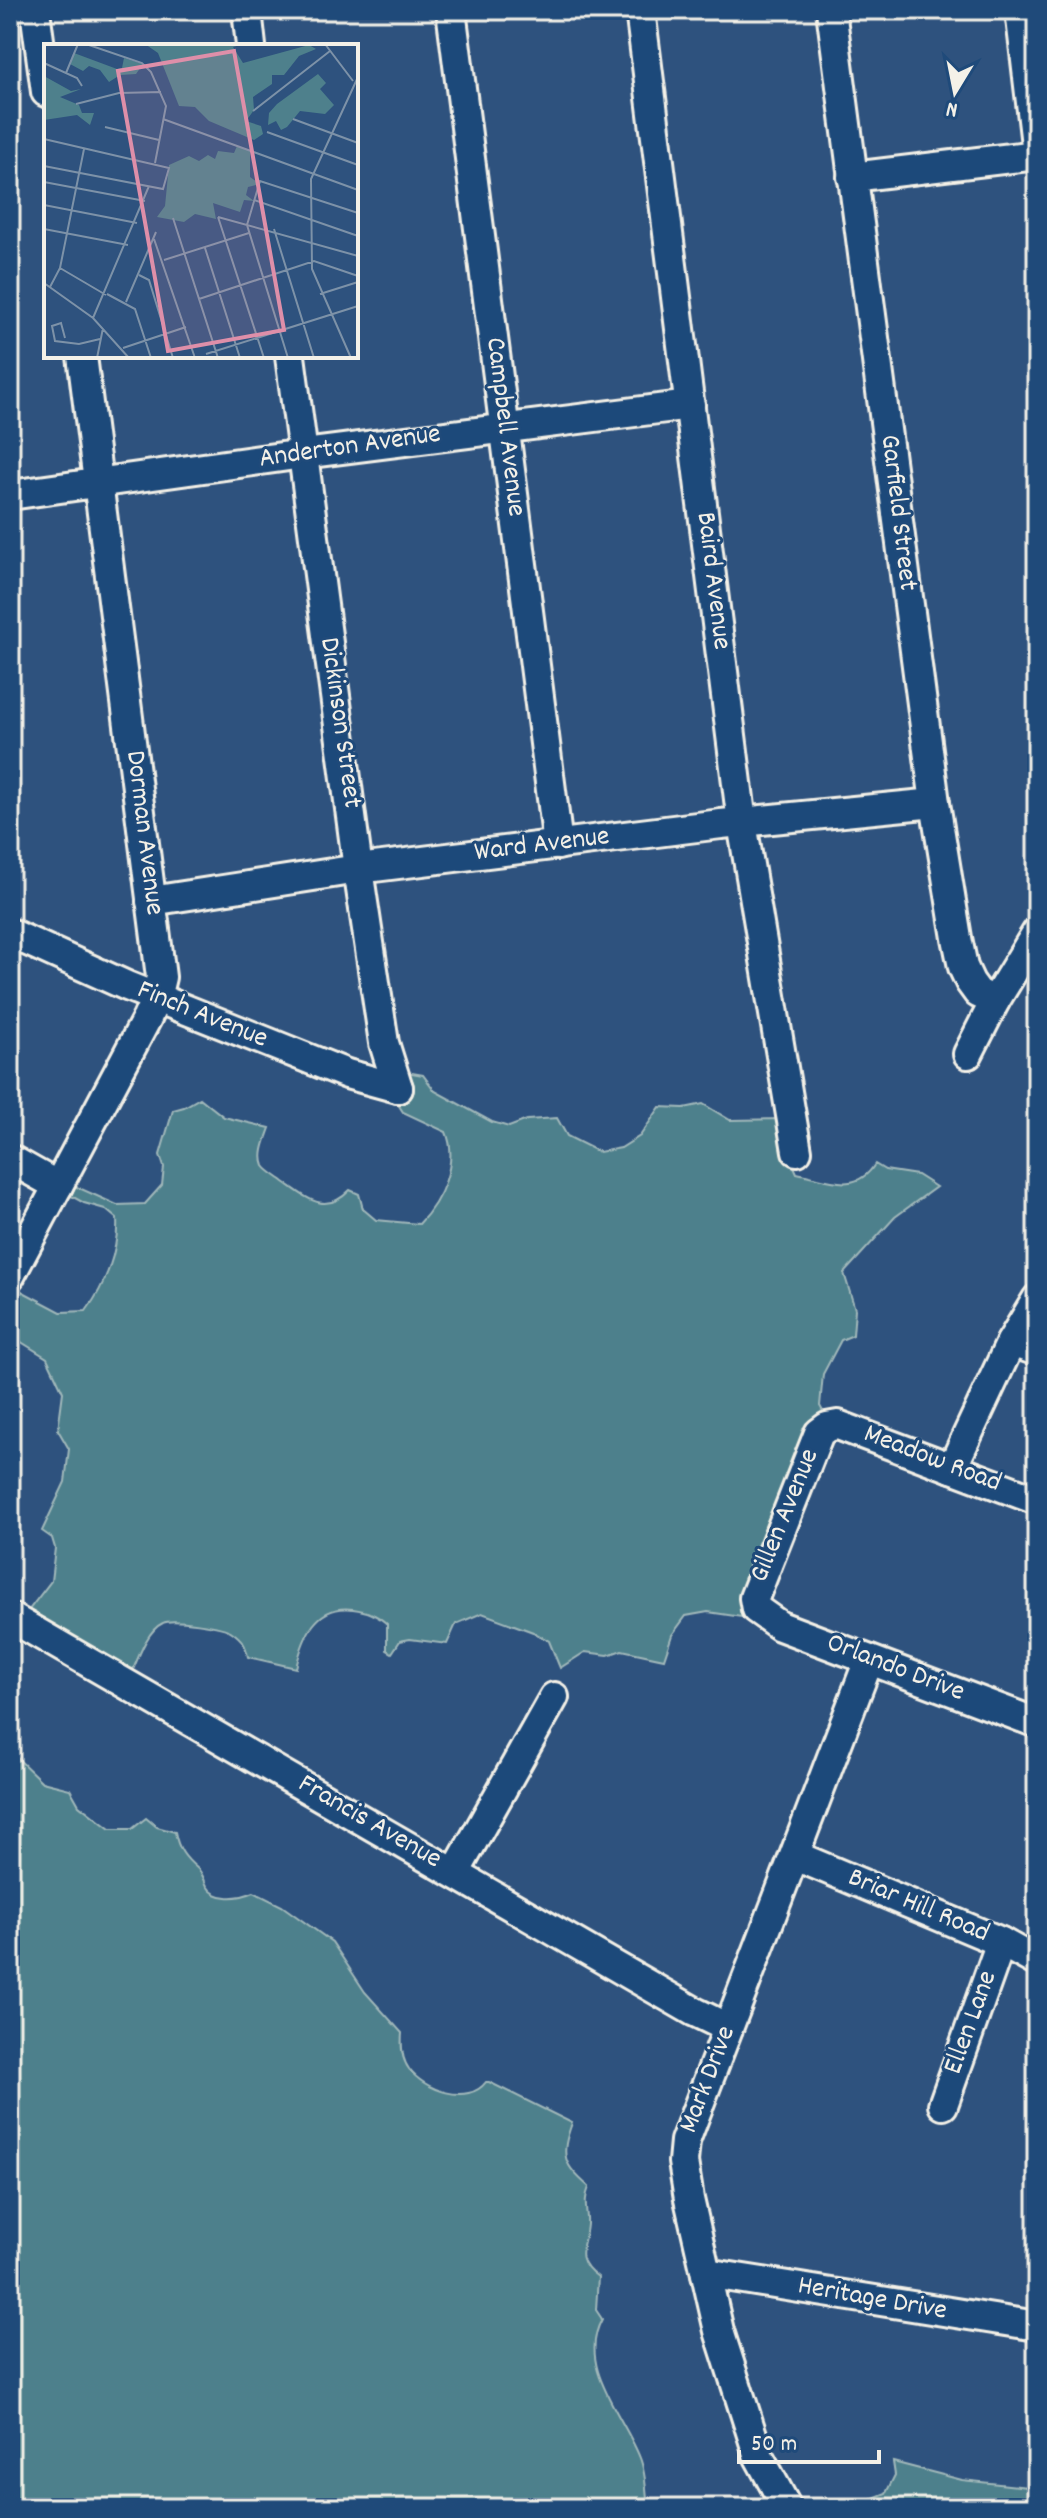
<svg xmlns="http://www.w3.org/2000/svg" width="1047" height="2518" font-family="Dekko,sans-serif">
<rect width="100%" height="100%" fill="#2e527e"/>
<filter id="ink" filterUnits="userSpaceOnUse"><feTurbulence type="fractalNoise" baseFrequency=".0125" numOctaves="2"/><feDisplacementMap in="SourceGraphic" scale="16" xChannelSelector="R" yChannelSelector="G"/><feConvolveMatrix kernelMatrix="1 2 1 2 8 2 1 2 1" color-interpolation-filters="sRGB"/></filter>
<g filter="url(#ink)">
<!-- green -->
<g fill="#4e808c" stroke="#a1b8ba" stroke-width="2">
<path d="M 384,1068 L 423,1075 L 435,1091 L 492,1122 L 509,1127 L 527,1120 L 557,1118 L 567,1136 L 599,1152 L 621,1148 L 640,1136 L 660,1107 L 684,1108 L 703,1104 L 730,1120 L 783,1119 L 791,1160 L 797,1173 C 827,1179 856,1195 875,1164 L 885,1170 L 917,1175 L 936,1187 L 895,1217 L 844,1273 L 855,1309 L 853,1335 L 841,1340 L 823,1374 L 820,1406 L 829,1422 L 748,1618 L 708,1612 L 686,1616 L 672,1635 L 664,1659 L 622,1650 L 608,1655 L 585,1652 L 560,1668 L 549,1641 L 533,1632 L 482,1613 L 456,1624 L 447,1644 L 410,1639 L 400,1641 L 392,1653 L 387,1650 L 387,1624 C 376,1614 367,1611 353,1609 C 316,1604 303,1637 296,1668 L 248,1657 C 246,1645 242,1639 232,1632 C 224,1626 172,1618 163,1623 C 145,1631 136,1665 128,1682 L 22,1619 L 51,1581 L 55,1548 L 52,1538 L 42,1531 L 65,1482 L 69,1449 L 58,1430 L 63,1392 L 47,1358 L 10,1335 L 10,1285 L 61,1312 L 86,1311 C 105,1286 119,1250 117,1219 L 105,1209 L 84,1203 L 55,1187 L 59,1179 L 117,1205 L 145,1204 L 162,1185 L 164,1167 L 160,1155 L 173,1110 L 184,1107 L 200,1098 L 224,1117 L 270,1128 C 266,1140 259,1154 264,1166 C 268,1172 278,1177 284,1182 C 307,1198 325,1216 350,1190 L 359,1194 L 363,1209 L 376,1220 L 419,1224 C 441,1201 459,1163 446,1132 L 403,1112 L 381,1078 Z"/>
<path d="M 10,1743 L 12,1753 L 42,1782 L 70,1789 L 79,1805 L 110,1829 L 132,1829 L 146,1818 L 157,1827 L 175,1832 C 178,1849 185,1858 198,1869 C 203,1874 204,1880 207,1886 C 216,1902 240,1898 254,1892 L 282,1906 L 332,1942 L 365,1992 L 402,2033 C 401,2045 401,2058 409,2069 C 424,2090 468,2106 486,2082 L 489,2082 L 572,2123 C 560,2156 563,2164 589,2187 C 584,2200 586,2205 587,2218 C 589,2243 569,2256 598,2277 L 596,2310 L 602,2319 C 576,2366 624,2416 640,2458 C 646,2473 646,2492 648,2508 L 10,2508 Z"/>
<path d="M 893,2462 L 962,2480 L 1037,2488 L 1037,2508 L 848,2508 L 886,2493 L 895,2475 Z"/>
</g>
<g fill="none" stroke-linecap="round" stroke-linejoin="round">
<defs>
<g id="minor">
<path d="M 35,10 L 46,92"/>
<path d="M 247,10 L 251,46"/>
<path d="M 451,10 L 558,845"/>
<path d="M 640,10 L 742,823 L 797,1151"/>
<path d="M 831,10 L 935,803 L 957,938 L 963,967 L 970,982 L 978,993 L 995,1001"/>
<path d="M 1020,10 L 1037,153"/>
<path d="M 852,177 L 1037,155"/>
<path d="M 290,356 L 358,869 L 384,1043 L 398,1088"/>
<path d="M 10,495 L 303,454 L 690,405"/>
<path d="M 151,901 L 358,869 L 721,824 L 935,803"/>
<path d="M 10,933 L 127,986 L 347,1074 L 398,1088"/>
<path d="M 968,1054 L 995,1001 L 1037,932"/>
<path d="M 10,1159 L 58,1186"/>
<path d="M 10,1276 L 147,1018 L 156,998 L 161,977 L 82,356"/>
<path d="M 1011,1342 L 1037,1351"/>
<path d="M 952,1468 L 1011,1342 L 1037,1299"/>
<path d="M 1037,1500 L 838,1425 L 827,1427 L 819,1433 L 754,1598 L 756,1609 L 780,1626 L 1037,1723"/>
<path d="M 10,1617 L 695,2012 L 728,2028"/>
<path d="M 796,1856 L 1001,1942 L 1037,1962"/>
<path d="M 455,1873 L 554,1697"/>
<path d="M 943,2105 L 1001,1942"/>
<path d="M 706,2273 L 1037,2326"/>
<path d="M 787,2508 L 759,2457 L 719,2331 L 689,2199 L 683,2162 L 685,2141 L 869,1660"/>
</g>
</defs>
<!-- minor casing -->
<use href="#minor" stroke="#f4f1e8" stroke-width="34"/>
<!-- minor -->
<use href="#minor" stroke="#1f4a7a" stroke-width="28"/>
</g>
</g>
<g text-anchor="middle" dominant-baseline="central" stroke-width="6" stroke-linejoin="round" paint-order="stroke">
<!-- street labels -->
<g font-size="28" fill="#f4f1e8" stroke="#1f4a7a">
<text transform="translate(504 427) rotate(83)">Campbell Avenue</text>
<text transform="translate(350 448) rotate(-8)">Anderton Avenue</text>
<text transform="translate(897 513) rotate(83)">Garfield Street</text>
<text transform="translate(712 581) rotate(83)">Baird Avenue</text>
<text transform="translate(339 723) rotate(82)">Dickinson Street</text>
<text transform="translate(143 833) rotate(83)">Dorman Avenue</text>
<text transform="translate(542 846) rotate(-7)">Ward Avenue</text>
<text transform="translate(202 1016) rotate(22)">Finch Avenue</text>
<text transform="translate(932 1460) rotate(21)">Meadow Road</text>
<text transform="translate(786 1516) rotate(-68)">Gillen Avenue</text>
<text transform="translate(895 1669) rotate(21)">Orlando Drive</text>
<text transform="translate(369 1823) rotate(30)">Francis Avenue</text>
<text transform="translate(918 1907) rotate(23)">Briar Hill Road</text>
<text transform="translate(972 2023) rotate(-70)">Ellen Lane</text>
<text transform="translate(709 2080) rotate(-69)">Mark Drive</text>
<text transform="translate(872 2300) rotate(10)">Heritage Drive</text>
</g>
</g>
<!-- overview -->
<g transform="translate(44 44)">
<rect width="314" height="314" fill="#2e527e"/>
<path d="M 101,0 L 200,0 L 189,3 L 199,19 L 265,1 L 272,5 L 255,12 L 240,31 L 228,31 L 228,40 L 209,53 L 210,66 L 202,77 L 217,82 L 219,90 L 210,96 L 165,77 L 151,63 L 135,62 L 114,9 ZM 30,9 L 73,25 L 78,24 L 80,14 L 99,20 L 92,30 L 76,31 L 65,38 L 56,26 L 45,22 L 39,27 L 26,20 ZM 274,30 L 282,39 L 276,45 L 290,61 L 281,70 L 256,67 L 243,83 L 237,86 L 232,77 L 224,81 L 225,69 L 233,60 ZM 0,32 L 27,47 L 37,45 L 16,53 L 35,61 L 38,69 L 50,69 L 46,81 L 33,71 L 0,76 ZM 193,102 L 206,107 L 206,133 L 216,140 L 204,143 L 202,151 L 210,157 L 200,156 L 196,168 L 169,159 L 172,175 L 151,170 L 140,178 L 113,173 L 121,162 L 125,121 L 145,112 L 155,117 L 164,111 L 171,115 L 174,107 L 190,109 Z" fill="#4e808c"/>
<path fill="none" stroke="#7d92a8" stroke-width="2" d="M 42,0 L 98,19 L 107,28 L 122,62 L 111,119M 281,0 L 309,37M 0,19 L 33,34 L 38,42M 22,29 L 34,0M 32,60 L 75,49 L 117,48M 209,67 L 286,7M 119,75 L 314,146M 249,75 L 314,99M 61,83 L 115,96M 223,88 L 314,121M 0,95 L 125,124 L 119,145 L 0,122M 0,138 L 101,157M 210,156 L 314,192M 0,161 L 93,179M 174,173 L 220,314M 174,173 L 314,212M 129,174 L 174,314M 0,185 L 84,201M 230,185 L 270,314M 110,195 L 151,314M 161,204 L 196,314M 120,216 L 205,189M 16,224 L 62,251M 95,231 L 105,236 L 129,314M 0,239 L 49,274 L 85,314M 6,243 L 16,224 L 40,105M 63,250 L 91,265 L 107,314M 276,250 L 314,238M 155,255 L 270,217 L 314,232M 82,258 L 112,188M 49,274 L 105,142M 21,294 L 17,279 L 8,282 L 11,297 L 35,300 L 56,295M 79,304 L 142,283M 162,310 L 314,262M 53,314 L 59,284M 244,314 L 203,181 L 216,137 L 314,169M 307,314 L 268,225 L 267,135 L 314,33"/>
<path fill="#de8fa9" fill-opacity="0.15" stroke="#de8fa9" stroke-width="4" d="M 190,7 L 240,286 L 124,307 L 74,27 Z"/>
<rect width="314" height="314" fill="none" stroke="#f4f1e8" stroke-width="4"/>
</g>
<!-- margin -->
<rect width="1047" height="2518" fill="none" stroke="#1f4a7a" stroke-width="40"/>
<rect x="20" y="20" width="1007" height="2478" fill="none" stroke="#f4f1e8" stroke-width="3" filter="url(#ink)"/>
<!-- north arrow -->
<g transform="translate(955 92) rotate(190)" stroke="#1f4a7a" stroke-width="6" paint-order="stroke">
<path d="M0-6L14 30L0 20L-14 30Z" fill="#f4f1e8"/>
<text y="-12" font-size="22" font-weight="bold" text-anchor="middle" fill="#f4f1e8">N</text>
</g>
<!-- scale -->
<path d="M739 2450v12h140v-12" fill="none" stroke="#f4f1e8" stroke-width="4"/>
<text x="751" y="2450" font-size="24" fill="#f4f1e8" stroke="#1f4a7a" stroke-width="6" paint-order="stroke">50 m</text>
</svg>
